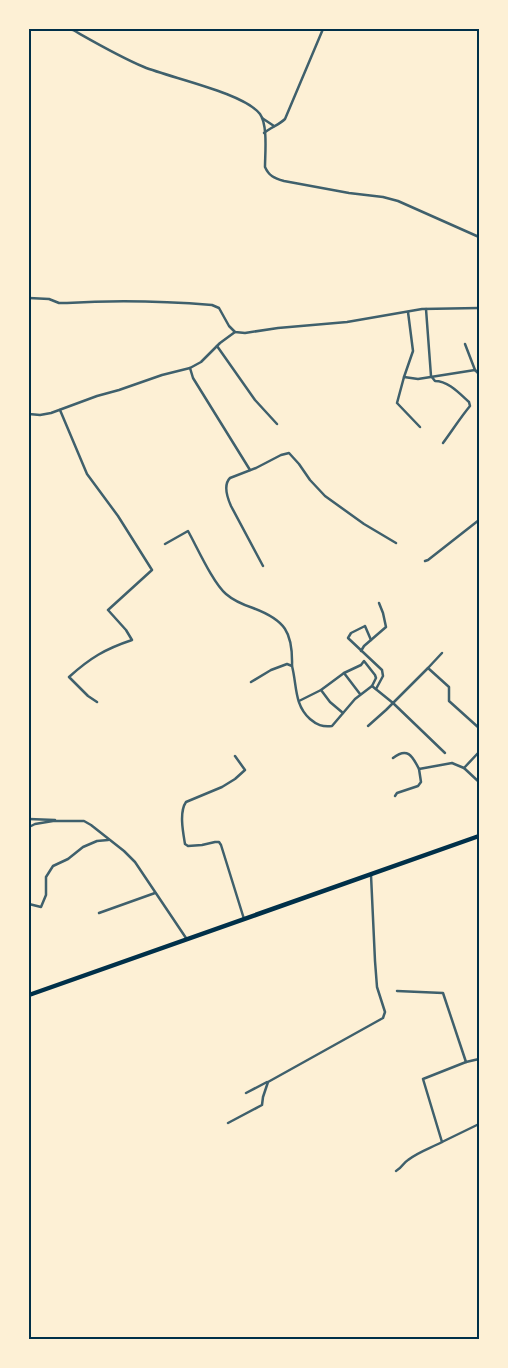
<svg xmlns="http://www.w3.org/2000/svg" width="508" height="1368" font-family="Karla,sans-serif">
<rect width="100%" height="100%" fill="#fdf0d5"/>
<g fill="none" stroke-linecap="round" stroke-linejoin="round">
<!-- minor -->
<g stroke="#3f606c" stroke-width="2.5">
<path d="M 67,29 L 73,30 C 96,43 120,57 144,67 C 171,78 244,93 260,114 C 268,125 265,154 265,167 C 269,176 274,178 284,181 L 349,193 L 383,197 L 398,201 L 479,237"/>
<path d="M 262,118 L 274,126"/>
<path d="M 264,133 C 271,127 279,125 285,119 L 323,29"/>
<path d="M 29,298 L 49,299 L 59,303 L 67,303 C 115,300 163,301 212,305 L 219,308 L 229,326 L 235,332 L 245,333 L 278,328 L 347,322 L 422,309 L 479,308"/>
<path d="M 426,309 L 431,376 L 435,381 C 448,381 459,393 469,402 L 470,406 C 460,418 452,431 443,443"/>
<path d="M 408,312 L 413,351 L 404,377 L 418,379 L 475,370 L 479,374"/>
<path d="M 465,344 L 475,370"/>
<path d="M 217,346 L 255,400 L 277,424"/>
<path d="M 190,368 L 193,378 L 250,470"/>
<path d="M 404,377 L 397,403 L 420,427"/>
<path d="M 60,410 L 87,474 L 118,516 L 152,570 L 108,610 L 126,630 L 132,640 C 105,649 90,658 69,677 L 88,696 L 97,702"/>
<path d="M 29,414 L 40,415 L 51,413 L 97,396 L 119,390 L 162,375 L 190,368 L 201,362 L 220,343 L 235,332"/>
<path d="M 165,544 L 188,531 C 197,547 213,583 226,594 C 234,601 244,605 253,608 C 285,620 293,632 292,666"/>
<path d="M 425,561 L 428,560 L 479,520"/>
<path d="M 263,566 L 231,506 C 227,497 223,485 230,478 L 256,468 L 281,455 L 289,453 L 299,464 L 310,480 L 325,496 L 364,524 L 396,543"/>
<path d="M 371,640 L 365,626 L 351,633 L 348,638 L 382,670 L 383,676 L 376,689"/>
<path d="M 361,651 L 364,646 L 386,627 L 383,613 L 379,603"/>
<path d="M 428,668 L 442,653"/>
<path d="M 344,673 L 361,665 L 364,661 L 375,675 L 376,678 L 372,686"/>
<path d="M 251,682 L 271,670 L 287,664 L 292,666 C 297,685 294,705 310,719 C 317,725 322,727 332,726 L 355,699 L 372,686 L 393,703 L 428,668 L 449,687 L 449,701 L 479,728"/>
<path d="M 321,690 L 344,673 L 360,694"/>
<path d="M 299,701 L 321,690 L 330,702 L 343,713"/>
<path d="M 368,726 L 386,710 L 393,703 L 445,753"/>
<path d="M 479,752 L 464,768 L 479,782"/>
<path d="M 235,756 L 245,770 L 235,779 L 222,787 L 186,802 C 179,812 183,832 185,844 L 188,846 L 202,845 L 215,842 L 219,842 L 221,845 L 244,919"/>
<path d="M 393,758 C 407,747 412,755 419,769 L 452,763 L 464,768"/>
<path d="M 395,796 L 397,793 L 418,786 L 421,782 L 419,769"/>
<path d="M 29,819 L 55,820"/>
<path d="M 29,827 L 35,824 L 53,821 L 84,821 L 91,825 L 124,851 L 135,862 L 186,938"/>
<path d="M 29,904 L 41,907 L 46,895 L 46,877 L 53,866 L 68,859 L 83,847 L 97,841 L 108,840"/>
<path d="M 99,913 L 155,893"/>
<path d="M 397,991 L 443,993 L 466,1062"/>
<path d="M 479,1059 L 466,1062 L 423,1079 L 442,1142 L 479,1124"/>
<path d="M 246,1093 L 267,1082"/>
<path d="M 228,1123 L 262,1105 L 263,1097 L 268,1082 L 383,1018 L 385,1012 L 377,987 L 375,961 L 371,875"/>
<path d="M 396,1171 C 403,1167 403,1163 408,1160 C 418,1152 431,1148 442,1142"/>
</g>
<!-- primary -->
<path stroke="#003049" stroke-width="4.5" d="M 29,995 L 479,836"/>
</g>
<!-- border -->
<rect width="508" height="1368" fill="none" stroke="#fdf0d5" stroke-width="60"/>
<rect x="30" y="30" width="448" height="1308" fill="none" stroke="#003049" stroke-width="2"/>
</svg>
